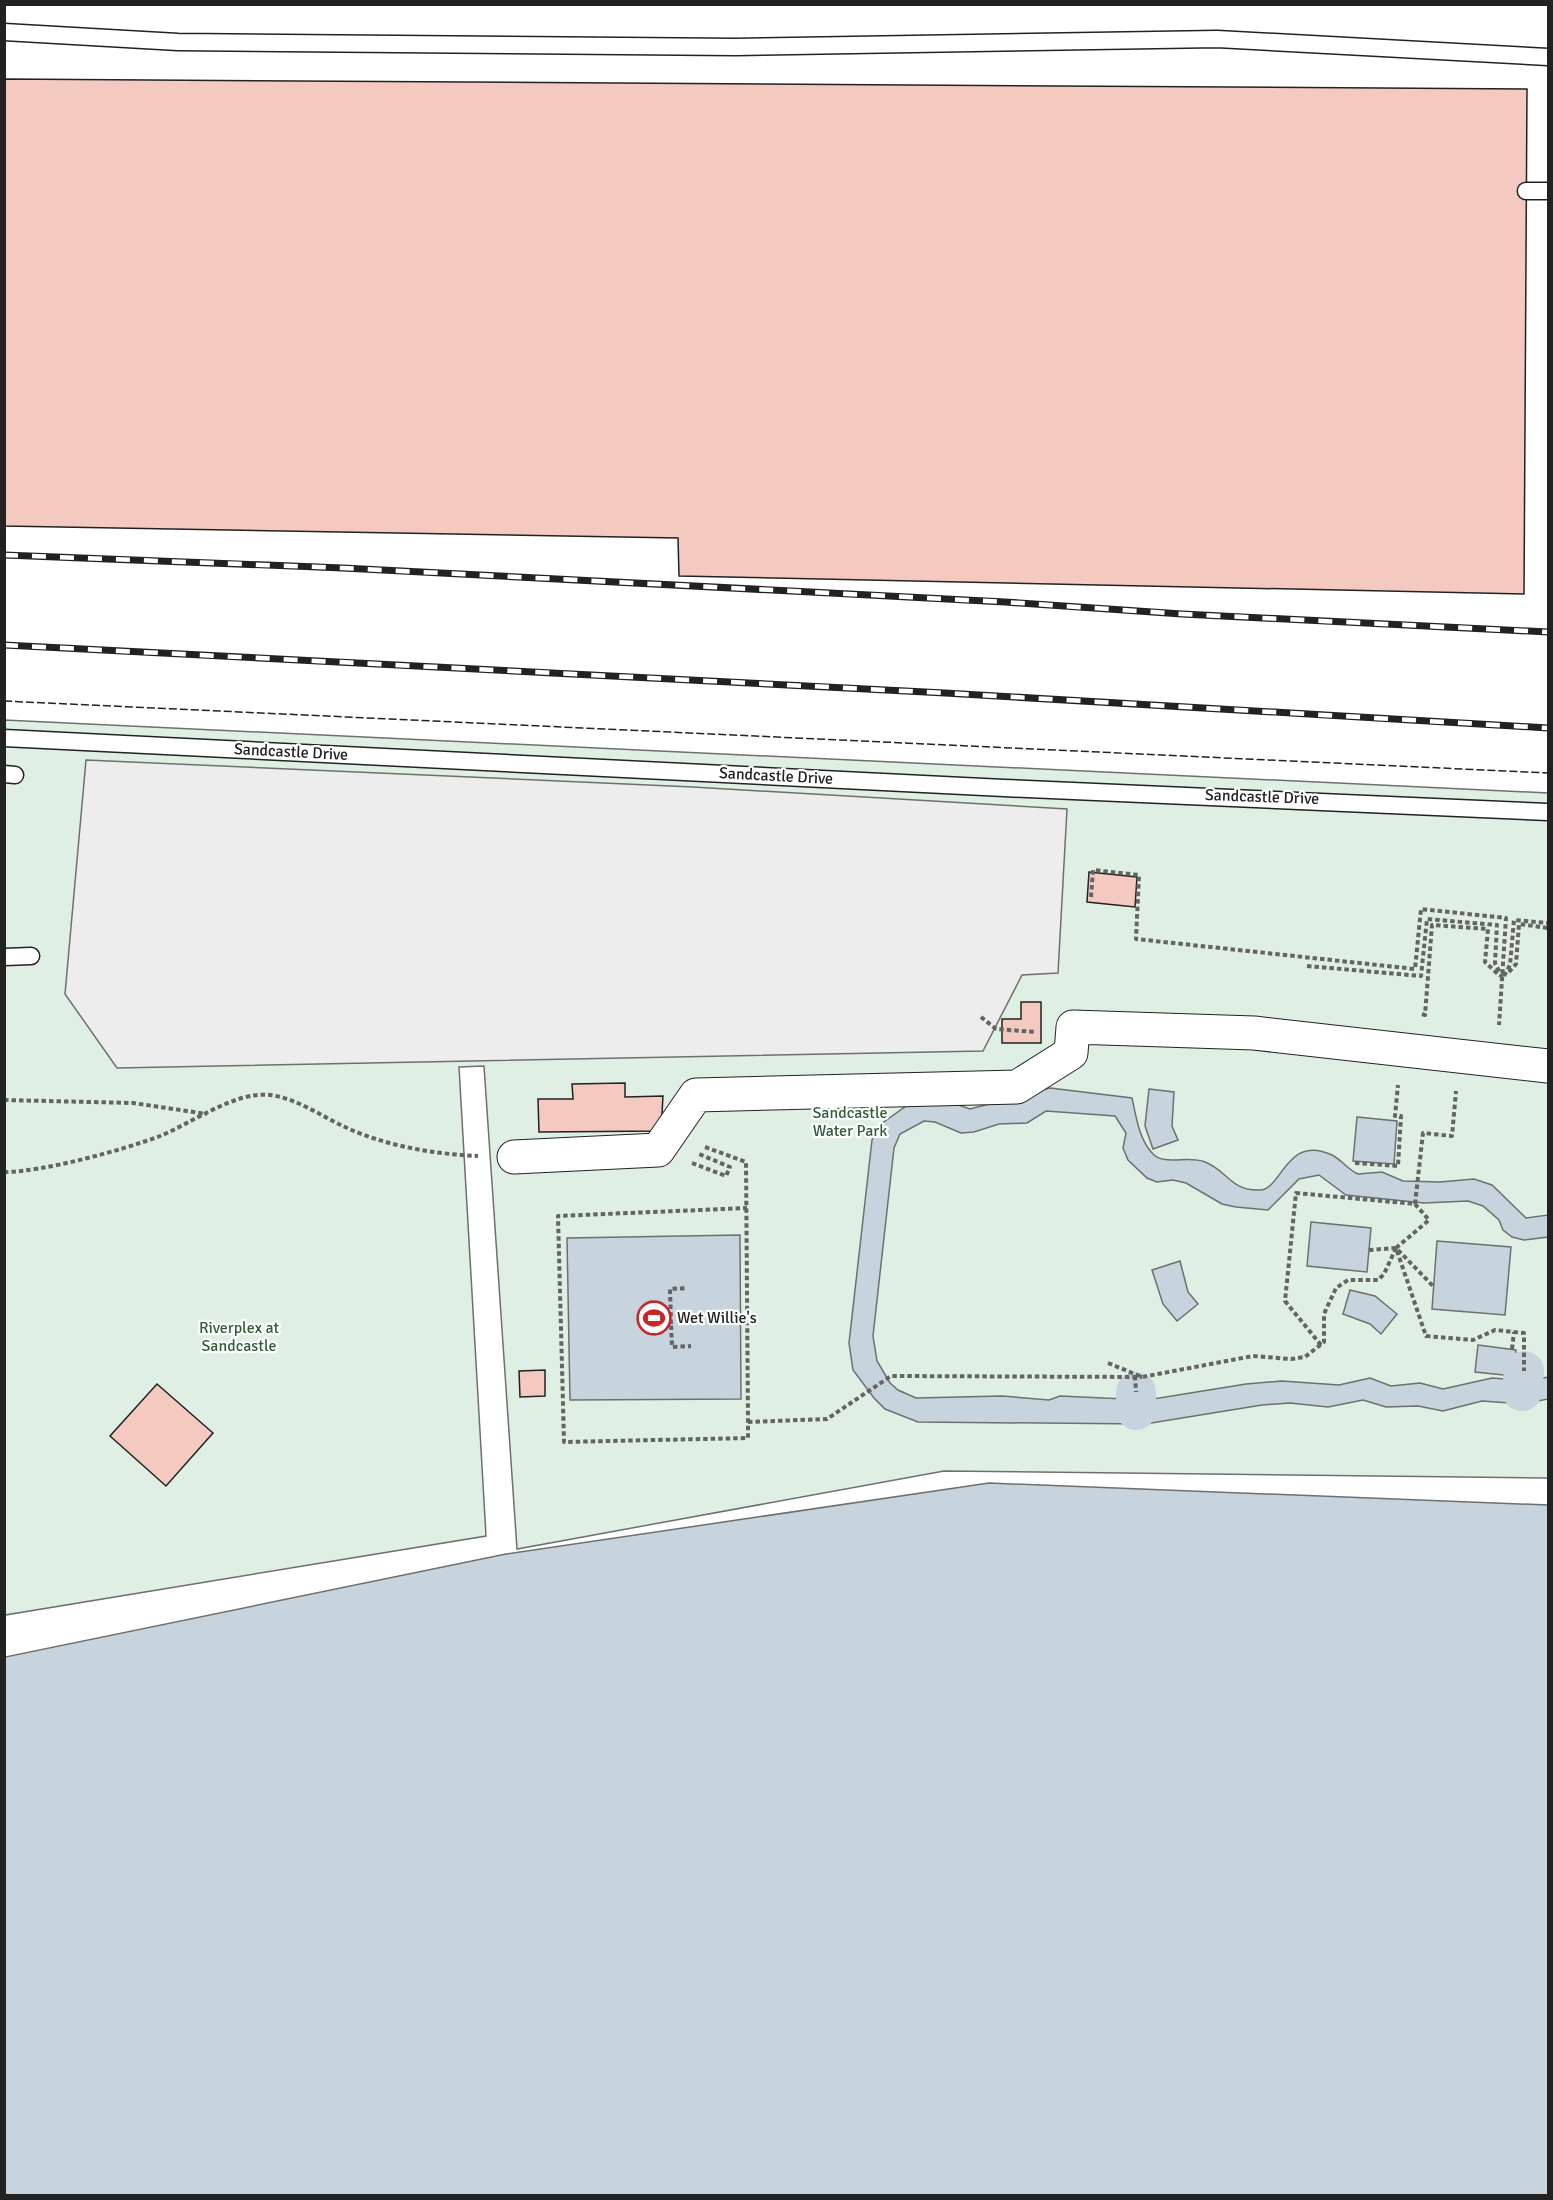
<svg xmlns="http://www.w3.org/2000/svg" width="1553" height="2200" font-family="Signika,sans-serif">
<rect width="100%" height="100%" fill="#fff"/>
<!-- green -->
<path fill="#e0efe3" stroke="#6f6f6f" stroke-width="1.5" d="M 4,720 L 1548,793 L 1548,1478 L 944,1471 L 517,1549 L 484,1066 L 459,1067 L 486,1536 L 5,1615 Z"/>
<!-- parking -->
<path fill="#ededed" stroke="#6f6f6f" stroke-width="1.5" d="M 86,760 L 693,787 L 1067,809 L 1058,973 L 1022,975 L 983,1051 L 117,1068 L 65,994 Z"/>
<!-- water -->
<g fill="#c7d3dd" stroke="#6f6f6f" stroke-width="1.5">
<path d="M 1050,1088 L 1132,1098 C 1136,1116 1139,1140 1153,1154 C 1165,1166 1188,1155 1205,1162 C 1227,1170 1231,1192 1261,1190 C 1282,1188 1287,1134 1332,1155 C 1342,1160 1348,1170 1358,1174 L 1382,1172 L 1403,1181 L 1440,1182 L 1474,1179 L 1492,1185 L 1526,1218 L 1548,1215 L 1548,1237 L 1524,1240 L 1512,1237 L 1503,1230 L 1499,1220 L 1483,1206 L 1468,1201 L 1424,1203 L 1346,1195 L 1319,1175 L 1299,1179 L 1268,1210 L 1236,1207 L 1222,1204 L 1186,1183 L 1173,1180 L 1157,1182 L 1147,1178 L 1128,1160 L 1123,1148 L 1126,1133 L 1115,1116 L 1046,1111 L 1027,1123 L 999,1124 L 974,1132 L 961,1133 L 935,1122 L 924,1121 L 900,1134 L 894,1148 L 873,1336 L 877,1361 L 890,1383 L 898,1390 L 916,1398 L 1002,1396 L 1049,1400 L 1060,1396 L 1147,1400 L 1246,1384 L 1282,1381 L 1339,1385 L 1370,1378 L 1391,1386 L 1420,1383 L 1443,1389 L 1492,1378 L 1531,1381 L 1548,1377 L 1548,1399 L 1524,1404 L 1482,1401 L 1443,1411 L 1418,1406 L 1386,1407 L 1363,1400 L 1328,1407 L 1290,1403 L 1262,1405 L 1145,1424 L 918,1422 L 885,1409 L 874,1398 L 853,1370 L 849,1343 L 872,1140 L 881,1124 L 909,1104 L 947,1101 L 970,1109 Z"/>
<path d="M 1149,1089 L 1174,1092 L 1172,1126 L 1178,1140 L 1153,1149 L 1145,1126 Z"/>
<path d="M 1357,1117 L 1397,1121 L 1394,1164 L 1353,1161 Z"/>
<path d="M 1311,1222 L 1371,1228 L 1367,1272 L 1307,1266 Z"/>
<path d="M 740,1235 L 741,1399 L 570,1400 L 567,1238 Z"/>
<path d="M 1437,1241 L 1511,1247 L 1505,1315 L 1432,1309 Z"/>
<path d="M 1180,1261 L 1188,1292 L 1198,1304 L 1177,1321 L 1163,1304 L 1152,1270 Z"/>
<path d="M 1350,1290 L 1375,1296 L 1397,1314 L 1381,1334 L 1370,1324 L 1343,1314 Z"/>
<path d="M 1478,1345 L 1516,1350 L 1513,1376 L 1475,1372 Z"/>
<path d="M 989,1483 L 1548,1505 L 1548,2195 L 5,2195 L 5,1657 L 506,1554 Z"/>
</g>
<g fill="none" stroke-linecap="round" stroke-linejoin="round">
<!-- canal -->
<g stroke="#c7d3dd" stroke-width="40">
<path d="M 1522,1391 L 1524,1371"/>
<path d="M 1136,1392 L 1136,1410"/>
</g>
</g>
<!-- building -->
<g fill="#f3c9c0" stroke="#222" stroke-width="1.5">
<path d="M 4,79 L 1527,89 L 1524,594 L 679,576 L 678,538 L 4,526 Z"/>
<path d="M 1089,872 L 1137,877 L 1135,907 L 1087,902 Z"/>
<path d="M 1021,1002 L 1041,1002 L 1041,1043 L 1002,1043 L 1002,1019 L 1021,1019 Z"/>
<path d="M 625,1083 L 625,1097 L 663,1096 L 661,1131 L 539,1132 L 538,1099 L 573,1099 L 572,1084 Z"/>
<path d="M 545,1370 L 545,1396 L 520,1397 L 519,1371 Z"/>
<path d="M 157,1384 L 213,1433 L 166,1486 L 110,1436 Z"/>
</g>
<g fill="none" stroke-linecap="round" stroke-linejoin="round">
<defs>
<g id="lane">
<path d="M 4,32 L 178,42 L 736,47 L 1217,39 L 1548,57"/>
<path d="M 1526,191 L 1548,191"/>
<path d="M 4,738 L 1004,788 L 1548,812"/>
<path d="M 4,774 L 15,775"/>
<path d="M 4,957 L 31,956"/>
</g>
<path id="street" d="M 514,1157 L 658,1150 L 696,1095 L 1017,1087 L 1071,1053 L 1073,1027 L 1254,1033 L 1548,1066"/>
</defs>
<!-- lane casing -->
<use href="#lane" stroke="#222" stroke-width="19"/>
<!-- street casing -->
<use href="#street" stroke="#222" stroke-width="35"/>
<!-- path -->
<g stroke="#646464" stroke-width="4" stroke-dasharray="4.5 3" stroke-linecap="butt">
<path d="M 1091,897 L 1093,870 L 1139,875 L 1136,939 L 1415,969 L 1421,909 L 1506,918 L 1499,1025"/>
<path d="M 1307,966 L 1421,976 L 1427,919 L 1497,925 L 1495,963 L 1502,977"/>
<path d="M 1509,972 L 1516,964 L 1519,924 L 1548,928"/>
<path d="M 1504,976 L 1510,965 L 1514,920 L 1548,923"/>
<path d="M 1422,1014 L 1425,1015 L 1432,925 L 1488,929 L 1485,962 L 1500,976"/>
<path d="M 981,1017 L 996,1029 L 1036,1032"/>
<path d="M 4,1100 L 133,1103 L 207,1114"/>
<path d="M 705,1147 L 746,1162 L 748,1422 L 748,1438 L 564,1442 L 558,1216 L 747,1208"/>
<path d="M 692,1163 L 726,1176 L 730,1167 L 699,1154"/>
<path d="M 1355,1163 L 1398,1166 L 1401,1116 L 1395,1116 L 1398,1085"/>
<path d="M 4,1172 C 43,1172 123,1150 160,1136 C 192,1123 235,1091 270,1095 C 296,1098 321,1116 345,1127 C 386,1146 433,1154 478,1156"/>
<path d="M 1415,1204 L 1429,1220 L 1396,1248 L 1426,1336 L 1473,1340 L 1495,1330 L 1524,1333 L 1524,1371"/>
<path d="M 1369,1250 L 1396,1248 L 1434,1287"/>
<path d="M 671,1324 L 670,1289 L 687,1288"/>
<path d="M 650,1325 L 671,1324 L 672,1347 L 691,1346"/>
<path d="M 1321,1345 L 1285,1301 L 1296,1193 L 1415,1204 L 1423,1133 L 1452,1136 L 1456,1091"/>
<path d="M 1512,1349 L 1514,1332"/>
<path d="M 1108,1363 L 1142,1377 L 1253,1356 L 1291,1359 L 1305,1357 L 1324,1342 L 1324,1314 L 1336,1288 L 1348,1280 L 1378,1280 L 1384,1274 L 1396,1248"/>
<path d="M 1135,1376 L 1136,1392"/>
<path d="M 748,1422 L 827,1419 L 891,1376 L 1142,1377"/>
</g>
<!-- lane -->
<use href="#lane" stroke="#fff" stroke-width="16"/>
<!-- street -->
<use href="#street" stroke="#fff" stroke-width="33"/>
<defs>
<g id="rail">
<path d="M 4,555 L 343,568 L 1005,602 L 1182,614 L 1548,632"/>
<path d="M 4,645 L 945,693 L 1548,728"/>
</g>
</defs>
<!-- rail casing -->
<use href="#rail" stroke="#222" stroke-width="7"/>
<!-- rail -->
<use href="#rail" stroke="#fff" stroke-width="4.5" stroke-dasharray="14" stroke-linecap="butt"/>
<!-- fence -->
<path stroke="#222" stroke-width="1.5" stroke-dasharray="8 3" stroke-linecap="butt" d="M 4,701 L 1548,773"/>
</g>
<!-- icons -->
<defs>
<symbol id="stadium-ring" viewBox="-11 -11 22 22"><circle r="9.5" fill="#fff" stroke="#c62828" stroke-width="1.5"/><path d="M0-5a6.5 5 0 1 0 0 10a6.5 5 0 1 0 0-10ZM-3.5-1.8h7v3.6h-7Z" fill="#c62828"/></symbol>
</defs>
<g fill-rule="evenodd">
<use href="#stadium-ring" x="635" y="1299" width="38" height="38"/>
</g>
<g text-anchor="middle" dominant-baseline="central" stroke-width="4.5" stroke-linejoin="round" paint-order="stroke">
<!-- street labels -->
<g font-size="16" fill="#222" stroke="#fff">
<text transform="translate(291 752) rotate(3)">Sandcastle Drive</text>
<text transform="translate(776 776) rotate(3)">Sandcastle Drive</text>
<text transform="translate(1262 797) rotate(2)">Sandcastle Drive</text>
</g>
<!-- park labels -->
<g font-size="16" fill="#2f5e38" stroke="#fff">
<text x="850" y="1113">Sandcastle<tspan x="850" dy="18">Water Park</tspan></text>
<text x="239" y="1328">Riverplex at<tspan x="239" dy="18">Sandcastle</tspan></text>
</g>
<!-- poi labels -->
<g font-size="16" fill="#222" stroke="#fff" text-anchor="start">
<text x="677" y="1318">Wet Willie's</text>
</g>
</g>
<!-- border -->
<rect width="1553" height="2200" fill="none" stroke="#222222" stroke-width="12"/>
</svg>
